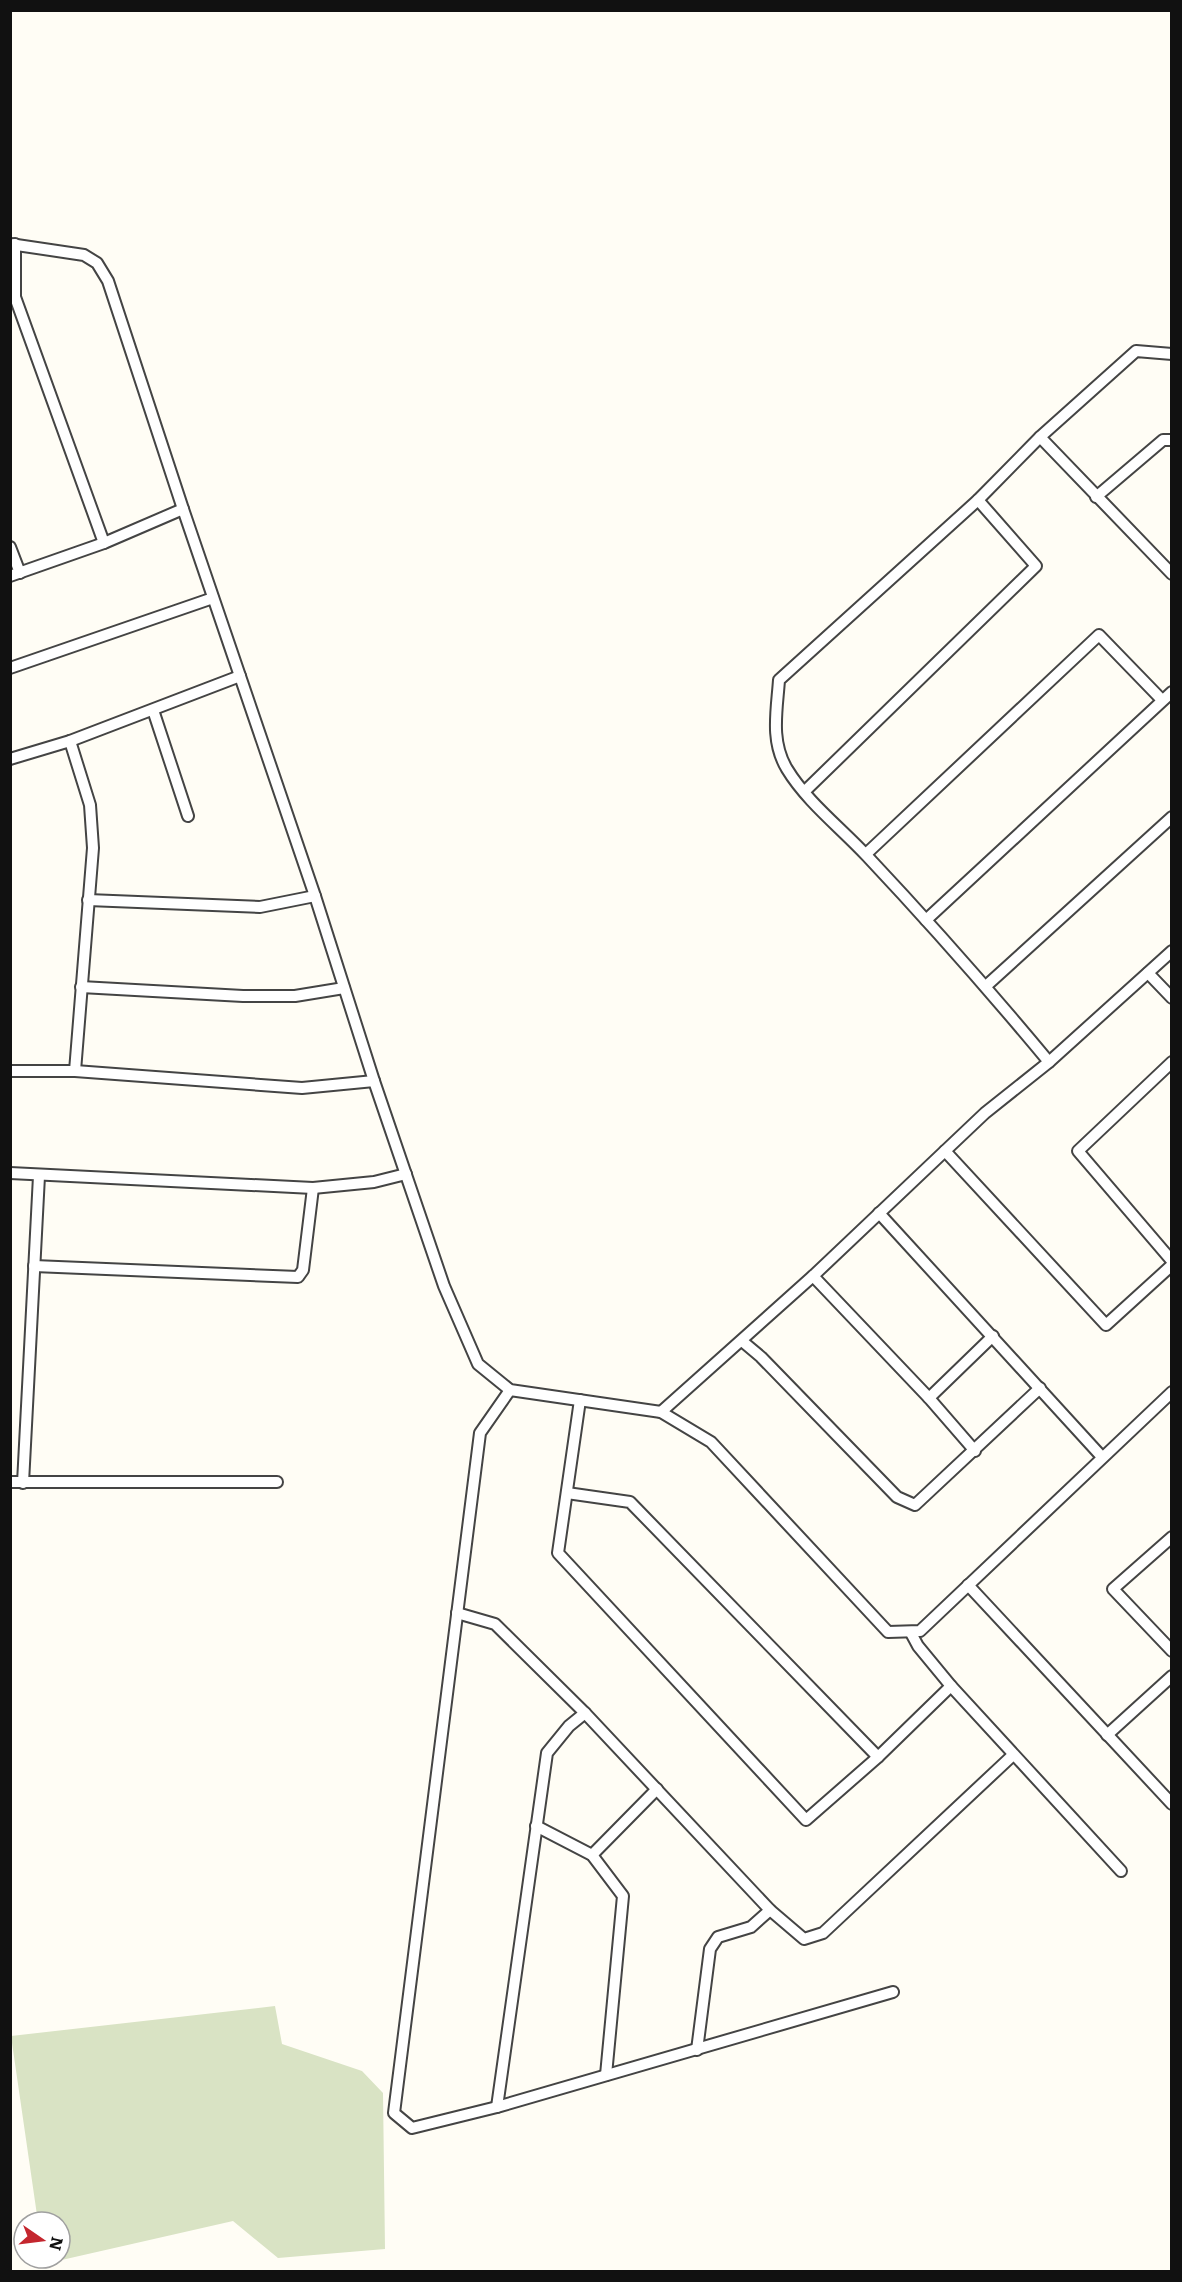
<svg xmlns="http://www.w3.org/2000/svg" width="1182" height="2282" font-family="Literata,serif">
<rect width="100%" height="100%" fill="#fffdf5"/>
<!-- cemetery -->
<path fill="#d9e3c4" d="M 275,2006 L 282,2044 L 362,2071 L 383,2093 L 385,2249 L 278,2258 L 233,2221 L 44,2264 L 43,2258 L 60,2258 L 60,2222 L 38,2222 L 11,2036 Z"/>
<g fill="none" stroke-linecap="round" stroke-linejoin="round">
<defs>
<g id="minor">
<path d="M 10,244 L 84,255 L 97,263 L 108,281 L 183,509 L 315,896 L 374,1081 L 444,1286 L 478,1364 L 510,1390 L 661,1412 L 711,1442 L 888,1632 L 920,1631 L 1172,1392"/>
<path d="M 15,244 L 15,297 L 104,543"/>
<path d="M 1040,437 L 1172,574"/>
<path d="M 1096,497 L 1163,440 L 1172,440"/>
<path d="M 10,547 L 20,573"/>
<path d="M 10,576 L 104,543 L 183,509"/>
<path d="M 10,668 L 213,598"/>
<path d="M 153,710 L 188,816"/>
<path d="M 70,741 L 90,805 L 93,848 L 75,1071"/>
<path d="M 10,759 L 70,741 L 240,676"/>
<path d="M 805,791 L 1036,566 L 978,500"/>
<path d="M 866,854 L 1099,635 L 1162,700"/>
<path d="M 88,900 L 260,907 L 315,896"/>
<path d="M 926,920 L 1172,692"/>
<path d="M 1148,973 L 1172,998"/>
<path d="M 986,986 L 1172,817"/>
<path d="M 81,987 L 243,996 L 295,996 L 344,988"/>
<path d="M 1049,1062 C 990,991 930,923 867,856 C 841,828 807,802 787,769 C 770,741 777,710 779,680 L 978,500 L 1040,437 L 1136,351 L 1172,354"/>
<path d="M 1172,1062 L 1078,1151 L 1172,1261"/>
<path d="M 10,1071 L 75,1071 L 302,1088 L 374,1081"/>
<path d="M 945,1151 L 1106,1325 L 1172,1265"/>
<path d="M 10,1173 L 313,1188 L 374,1182 L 406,1174"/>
<path d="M 879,1213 L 1102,1457"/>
<path d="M 34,1266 L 298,1277 L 303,1270 L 313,1188"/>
<path d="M 813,1276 L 929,1398 L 975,1451"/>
<path d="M 742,1341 L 761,1357 L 897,1497 L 915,1505 L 1040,1388"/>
<path d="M 510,1390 L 480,1433 L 394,2113 L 412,2128 L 497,2107 L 893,1992"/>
<path d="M 929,1398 L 993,1336"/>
<path d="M 580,1400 L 558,1553 L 806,1820 L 878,1757 L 951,1686"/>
<path d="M 661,1412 L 813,1276 L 985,1113 L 1049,1062 L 1172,951"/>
<path d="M 10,1482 L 277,1482"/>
<path d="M 23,1483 L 39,1176"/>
<path d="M 567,1493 L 630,1502 L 878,1757"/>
<path d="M 1172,1537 L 1113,1589 L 1172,1651"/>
<path d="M 968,1585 L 1172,1804"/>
<path d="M 457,1613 L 495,1624 L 585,1713 L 770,1910 L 804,1939 L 823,1933 L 1013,1755"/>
<path d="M 911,1633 L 918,1646 L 951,1686 L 1121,1871"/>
<path d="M 1107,1735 L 1172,1676"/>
<path d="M 536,1826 L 592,1855 L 623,1896 L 606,2075"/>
<path d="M 592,1855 L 657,1789"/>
<path d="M 697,2050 L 710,1949 L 718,1937 L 751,1927 L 770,1910"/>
<path d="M 497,2107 L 547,1753 L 569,1726 L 585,1713"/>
</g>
</defs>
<!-- minor casing -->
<use href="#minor" stroke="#444" stroke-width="14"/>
<!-- minor -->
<use href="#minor" stroke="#fff" stroke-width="10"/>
</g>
<!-- border -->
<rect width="1182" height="2282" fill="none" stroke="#111111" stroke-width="24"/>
<!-- north arrow -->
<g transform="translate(42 2240) rotate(104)"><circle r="28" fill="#ffffff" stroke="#a0a0a0" stroke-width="1.5"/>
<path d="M0-4.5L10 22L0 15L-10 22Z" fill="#c4262e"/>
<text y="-9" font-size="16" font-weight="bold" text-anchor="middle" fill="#111111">N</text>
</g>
</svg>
